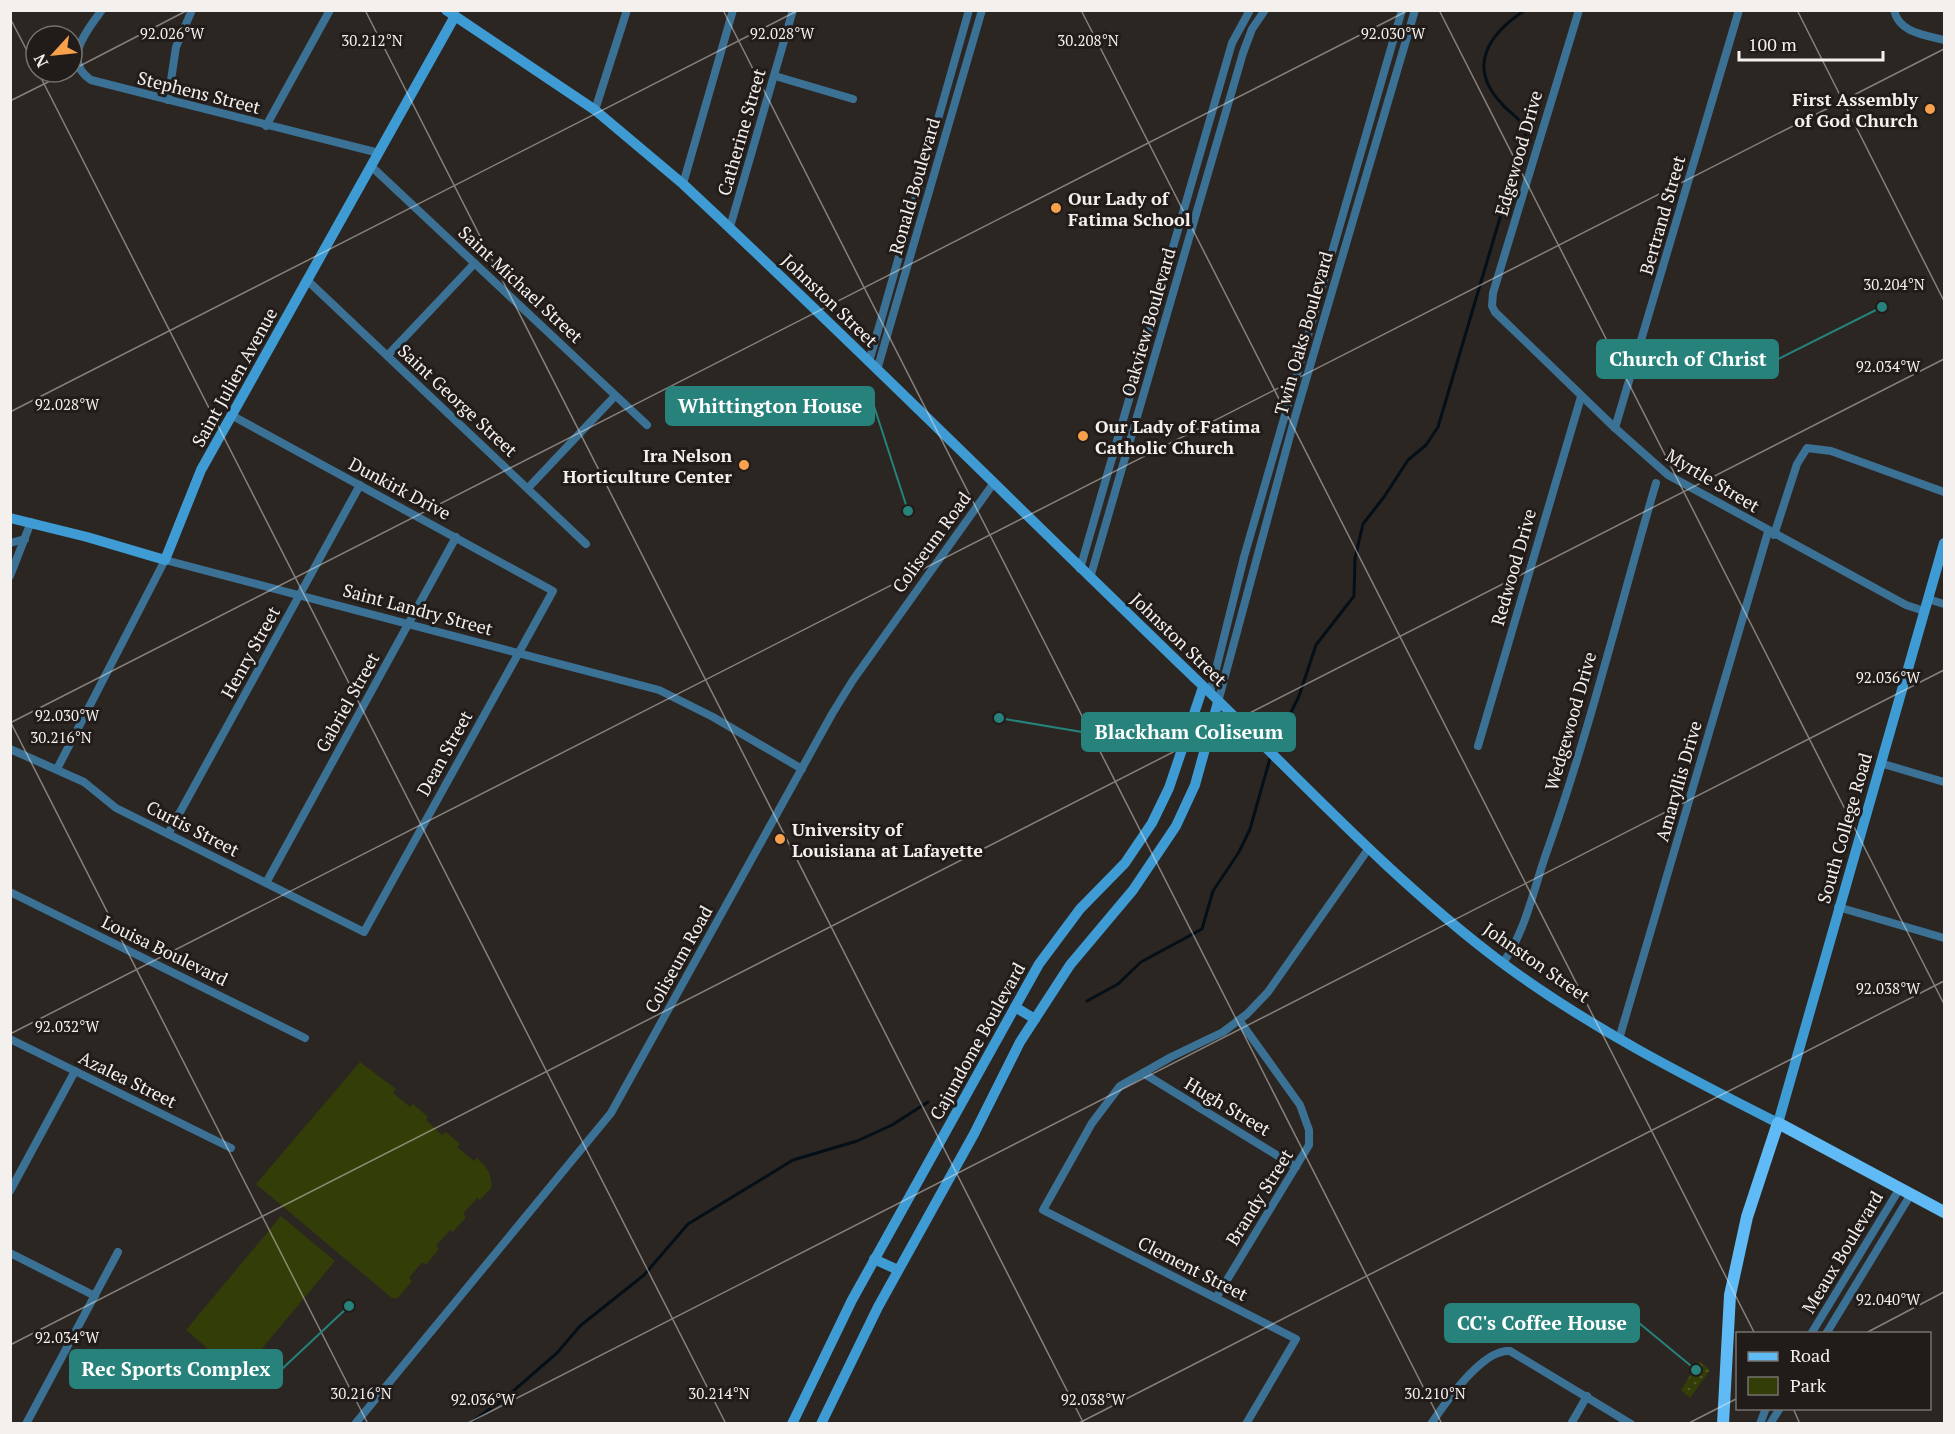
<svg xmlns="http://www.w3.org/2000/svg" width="1955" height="1434" font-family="'PT Serif',serif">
<defs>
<pattern id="park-dots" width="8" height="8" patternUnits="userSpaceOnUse" patternTransform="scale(1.5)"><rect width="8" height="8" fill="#333d07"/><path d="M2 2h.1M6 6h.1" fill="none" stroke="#51592b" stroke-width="1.8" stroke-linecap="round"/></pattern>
</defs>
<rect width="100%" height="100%" fill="#2b2622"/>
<!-- green -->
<g fill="#333d07">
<path d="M 360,1062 L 396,1089 L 393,1093 L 410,1107 L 413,1104 L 428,1117 L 426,1120 L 442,1135 L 446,1132 L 460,1144 L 457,1147 L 474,1161 L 477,1158 C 487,1167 491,1173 492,1187 L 480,1200 L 477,1198 L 463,1214 L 466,1217 L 453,1232 L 450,1230 L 436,1246 L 439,1249 L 426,1265 L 422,1262 L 409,1278 L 412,1281 L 398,1298 L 392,1298 L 256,1184 Z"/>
<path d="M 281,1216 L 335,1261 L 239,1376 L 186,1330 Z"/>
</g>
<!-- park -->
<path fill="url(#park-dots)" d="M 1699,1361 L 1710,1370 L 1690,1398 L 1681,1390 Z"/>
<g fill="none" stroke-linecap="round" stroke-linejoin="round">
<!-- stream -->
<g stroke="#040f17" stroke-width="3">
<path d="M 1273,749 L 1299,696 L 1316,645 L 1354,596 L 1355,558 L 1363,524 L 1384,497 L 1408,460 L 1426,445 L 1438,427 L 1502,211 C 1510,191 1529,154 1525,132 C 1522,118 1510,114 1502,104 C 1466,66 1489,34 1525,10"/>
<path d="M 1087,1001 L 1118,984 L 1141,962 L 1202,929 L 1213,891 L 1239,852 L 1250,829 L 1271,755"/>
<path d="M 469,1424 L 505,1398 L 557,1353 L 580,1326 L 644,1275 L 688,1224 L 793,1160 L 857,1141 L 892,1125 L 928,1102"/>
</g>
<!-- street -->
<g stroke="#3b7195" stroke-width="8">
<path d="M 102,10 C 88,29 61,60 91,80 L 379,153"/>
<path d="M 1579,10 L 1493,293 L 1492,306 L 1495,312 L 1615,428 L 1668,475 L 1906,605 L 1924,611"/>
<path d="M 1894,10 C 1899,33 1925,35 1944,40"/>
<path d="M 775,76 L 853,99"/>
<path d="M 168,100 L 176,47 L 192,10"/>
<path d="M 595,110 L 627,10"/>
<path d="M 266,126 L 330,10"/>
<path d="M 372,167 L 647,425"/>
<path d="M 683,184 L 733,10"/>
<path d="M 730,227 L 793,10"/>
<path d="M 307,280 L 586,544"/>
<path d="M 388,355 L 474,264"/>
<path d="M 869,362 L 969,10"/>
<path d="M 877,370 L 982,10"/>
<path d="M 1615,428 L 1739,10"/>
<path d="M 528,488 L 615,396"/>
<path d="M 1774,535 L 1797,464 L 1807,448 L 1831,451 L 1944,492"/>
<path d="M 10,543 L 25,539"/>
<path d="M 1080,569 L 1232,43 L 1250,10"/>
<path d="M 10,576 L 31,522"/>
<path d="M 1090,578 L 1243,53 L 1252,29 L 1265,10"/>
<path d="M 1928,599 L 1944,604"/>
<path d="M 1210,693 L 1244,557 L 1402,10"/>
<path d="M 1218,702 L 1295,417 L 1415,10"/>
<path d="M 1478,746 L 1581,397"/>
<path d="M 10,749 L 84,782 L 116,808 L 364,932 L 553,591 L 231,415"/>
<path d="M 1880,763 L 1944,782"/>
<path d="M 57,769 L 165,560 L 659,690 L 713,717 L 802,769"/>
<path d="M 168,834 L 360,485"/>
<path d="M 266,883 L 456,537"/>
<path d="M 10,892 L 305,1038"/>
<path d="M 1838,907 L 1944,938"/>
<path d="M 1503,963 C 1526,930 1533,891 1546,854 C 1589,733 1620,606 1656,483"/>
<path d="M 10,1039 L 231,1148"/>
<path d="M 1619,1039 L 1768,532"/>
<path d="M 1143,1073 L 1296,1167"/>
<path d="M 10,1191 L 75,1071"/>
<path d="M 10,1253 L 95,1296"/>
<path d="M 1216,1298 L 1309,1145 L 1309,1130 L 1300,1105 L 1239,1020"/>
<path d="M 1811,1334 L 1900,1188"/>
<path d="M 1826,1334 L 1911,1194"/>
<path d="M 26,1424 L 118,1252"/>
<path d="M 355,1424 L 611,1113 L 832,714 L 853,680 L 993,484"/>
<path d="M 1246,1424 L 1296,1339 L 1043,1210 L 1092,1123 L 1120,1086 L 1171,1057 L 1223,1032 L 1247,1014 L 1268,992 L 1369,848"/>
<path d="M 1431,1424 C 1445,1403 1483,1348 1510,1351 L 1631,1424"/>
<path d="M 1571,1424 L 1587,1396"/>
<path d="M 1760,1424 L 1766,1408"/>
<path d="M 1770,1424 L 1780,1408"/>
</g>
<!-- secondary -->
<g stroke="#3e9bd4" stroke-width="10">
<path d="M 446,10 L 595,110 L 683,184 C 859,348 1028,518 1202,685 C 1300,779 1392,880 1501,962 C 1587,1026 1683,1075 1778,1123 L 1944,543"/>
<path d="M 10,518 L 87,537 L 165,560 L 201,470 L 455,16"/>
<path d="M 1015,1007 L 1035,1019"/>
<path d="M 874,1259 L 898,1270"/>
<path d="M 792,1424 L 852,1300 L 1039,964 L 1080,909 L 1125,863 L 1152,823 L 1169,788 L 1203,687"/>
<path d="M 821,1424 L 878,1307 L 974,1134 L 1020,1042 L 1070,965 L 1133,890 L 1176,826 L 1195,785 L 1218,702"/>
</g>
<!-- primary -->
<path stroke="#5fbaf5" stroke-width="12" d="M 1723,1424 L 1730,1295 L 1747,1217 L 1778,1123 L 1944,1212"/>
</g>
<!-- ticks -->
<path fill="none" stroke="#f4f0ee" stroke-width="1.5" stroke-opacity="0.45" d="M 365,10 L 1084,1424M 723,10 L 1442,1424M 1081,10 L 1755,1334M 1439,10 L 1944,1004M 1797,10 L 1944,301M 10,18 L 36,68M 72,70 L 188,10M 38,72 L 726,1424M 10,101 L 68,72M 10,412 L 799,10M 10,721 L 368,1424M 10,723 L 1409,10M 10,1034 L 1944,49M 1864,1334 L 1944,1292M 10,1345 L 1944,359M 1793,1408 L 1800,1424M 466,1424 L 1944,670M 1077,1424 L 1944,981M 1687,1424 L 1738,1398"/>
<!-- markers -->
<g fill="#f9a04c" stroke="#211c19" stroke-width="2">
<circle cx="1930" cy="109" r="6"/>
<circle cx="1056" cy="208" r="6"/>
<circle cx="1083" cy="436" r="6"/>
<circle cx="744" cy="465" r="6"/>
<circle cx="780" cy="839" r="6"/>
</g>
<g text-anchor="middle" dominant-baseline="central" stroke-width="6" stroke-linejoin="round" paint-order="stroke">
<!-- street labels -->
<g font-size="18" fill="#f4f0ee" stroke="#211c19">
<text transform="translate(199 92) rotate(14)">Stephens Street</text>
<text transform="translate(741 132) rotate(-74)">Catherine Street</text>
<text transform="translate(1518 153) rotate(-74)">Edgewood Drive</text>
<text transform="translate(914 186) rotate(-74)">Ronald Boulevard</text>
<text transform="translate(1662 215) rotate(-74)">Bertrand Street</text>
<text transform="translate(521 284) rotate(43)">Saint Michael Street</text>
<text transform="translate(830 300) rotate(44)">Johnston Street</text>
<text transform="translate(1148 322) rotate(-74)">Oakview Boulevard</text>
<text transform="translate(1303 333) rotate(-74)">Twin Oaks Boulevard</text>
<text transform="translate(234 377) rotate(-61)">Saint Julien Avenue</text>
<text transform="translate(458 400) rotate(43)">Saint George Street</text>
<text transform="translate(1713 480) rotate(31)">Myrtle Street</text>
<text transform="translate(400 488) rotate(28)">Dunkirk Drive</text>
<text transform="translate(931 542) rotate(-54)">Coliseum Road</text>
<text transform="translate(1513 567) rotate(-74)">Redwood Drive</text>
<text transform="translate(418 609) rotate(15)">Saint Landry Street</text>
<text transform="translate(1179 639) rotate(44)">Johnston Street</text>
<text transform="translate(250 652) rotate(-61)">Henry Street</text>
<text transform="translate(347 702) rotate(-61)">Gabriel Street</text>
<text transform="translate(1570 721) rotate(-74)">Wedgewood Drive</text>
<text transform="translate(444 753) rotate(-61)">Dean Street</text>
<text transform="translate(1678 781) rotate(-74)">Amaryllis Drive</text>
<text transform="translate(193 828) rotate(27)">Curtis Street</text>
<text transform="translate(1844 828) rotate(-74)">South College Road</text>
<text transform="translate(165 950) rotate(26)">Louisa Boulevard</text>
<text transform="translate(678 959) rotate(-61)">Coliseum Road</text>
<text transform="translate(1537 962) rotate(35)">Johnston Street</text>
<text transform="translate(977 1041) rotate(-61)">Cajundome Boulevard</text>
<text transform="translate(128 1079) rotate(26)">Azalea Street</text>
<text transform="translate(1228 1106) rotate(31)">Hugh Street</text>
<text transform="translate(1259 1197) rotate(-58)">Brandy Street</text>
<text transform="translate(1842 1252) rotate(-59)">Meaux Boulevard</text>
<text transform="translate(1193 1268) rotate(27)">Clement Street</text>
</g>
<!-- poi labels -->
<g font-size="18" font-weight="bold" fill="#f4f0ee" stroke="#211c19" text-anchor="start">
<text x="1918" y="99" text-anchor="end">First Assembly<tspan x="1918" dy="21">of God Church</tspan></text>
<text x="1068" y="198">Our Lady of<tspan x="1068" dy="21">Fatima School</tspan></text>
<text x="1095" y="426">Our Lady of Fatima<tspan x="1095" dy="21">Catholic Church</tspan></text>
<text x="732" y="455" text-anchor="end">Ira Nelson<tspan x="732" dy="21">Horticulture Center</tspan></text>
<text x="792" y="829">University of<tspan x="792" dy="21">Louisiana at Lafayette</tspan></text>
</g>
</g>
<g font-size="15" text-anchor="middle" fill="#f4f0ee" stroke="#211c19" stroke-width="6" stroke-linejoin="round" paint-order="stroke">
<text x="172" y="39">92.026°W</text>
<text x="782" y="39">92.028°W</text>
<text x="1393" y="39">92.030°W</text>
<text x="372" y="46">30.212°N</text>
<text x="1088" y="46">30.208°N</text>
<text x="1894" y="290">30.204°N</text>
<text x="1888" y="372">92.034°W</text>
<text x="67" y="410">92.028°W</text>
<text x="1888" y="683">92.036°W</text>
<text x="67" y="721">92.030°W</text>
<text x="61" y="743">30.216°N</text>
<text x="1888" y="994">92.038°W</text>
<text x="67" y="1032">92.032°W</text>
<text x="1888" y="1305">92.040°W</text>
<text x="67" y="1343">92.034°W</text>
<text x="361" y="1399">30.216°N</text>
<text x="719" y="1399">30.214°N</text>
<text x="1435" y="1399">30.210°N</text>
<text x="483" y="1405">92.036°W</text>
<text x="1093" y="1405">92.038°W</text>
</g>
<!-- callouts -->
<path fill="none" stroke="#26827b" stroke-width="2" d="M1882 307L1778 359M908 511L874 406M999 718L1082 732M1696 1370L1639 1323M349 1306L282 1369"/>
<g fill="#26827b" stroke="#211c19" stroke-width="2">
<circle cx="1882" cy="307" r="6"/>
<circle cx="908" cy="511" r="6"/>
<circle cx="999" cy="718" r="6"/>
<circle cx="1696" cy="1370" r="6"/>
<circle cx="349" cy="1306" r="6"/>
</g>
<g fill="#26827b" stroke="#26827b" stroke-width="2">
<rect x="1597" y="340" width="181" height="38" rx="6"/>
<rect x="666" y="387" width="208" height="38" rx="6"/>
<rect x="1082" y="713" width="213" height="38" rx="6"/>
<rect x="1445" y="1304" width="194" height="38" rx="6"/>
<rect x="70" y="1350" width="212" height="38" rx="6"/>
</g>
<g font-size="20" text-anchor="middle" font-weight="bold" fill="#fff">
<text x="1688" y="366">Church of Christ</text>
<text x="770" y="413">Whittington House</text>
<text x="1189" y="739">Blackham Coliseum</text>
<text x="1542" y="1330">CC's Coffee House</text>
<text x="176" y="1376">Rec Sports Complex</text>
</g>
<!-- border -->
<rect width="1955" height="1434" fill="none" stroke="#f4f0ee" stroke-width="24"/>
<!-- legend -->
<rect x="1736" y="1332" width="195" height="78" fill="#211c19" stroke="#75716e" stroke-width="1.5"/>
<rect x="1748" y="1352" width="30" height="9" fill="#5fbaf5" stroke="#75716e" stroke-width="1.5"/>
<text x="1790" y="1362" font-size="18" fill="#f4f0ee">Road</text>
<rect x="1748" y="1377" width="30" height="18" fill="#333d07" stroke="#75716e" stroke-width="1.5"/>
<text x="1790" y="1392" font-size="18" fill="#f4f0ee">Park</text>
<!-- north arrow -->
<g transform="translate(54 54) rotate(243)"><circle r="28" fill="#211c19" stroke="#75716e" stroke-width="1.5"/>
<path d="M0-4.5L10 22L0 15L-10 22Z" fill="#f9a04c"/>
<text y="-9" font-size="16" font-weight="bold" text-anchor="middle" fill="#f4f0ee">N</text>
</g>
<!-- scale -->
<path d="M1739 51v9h144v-9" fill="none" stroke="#f4f0ee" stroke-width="3"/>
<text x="1748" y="51" font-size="18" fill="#f4f0ee" stroke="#211c19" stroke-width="4.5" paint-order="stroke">100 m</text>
</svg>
